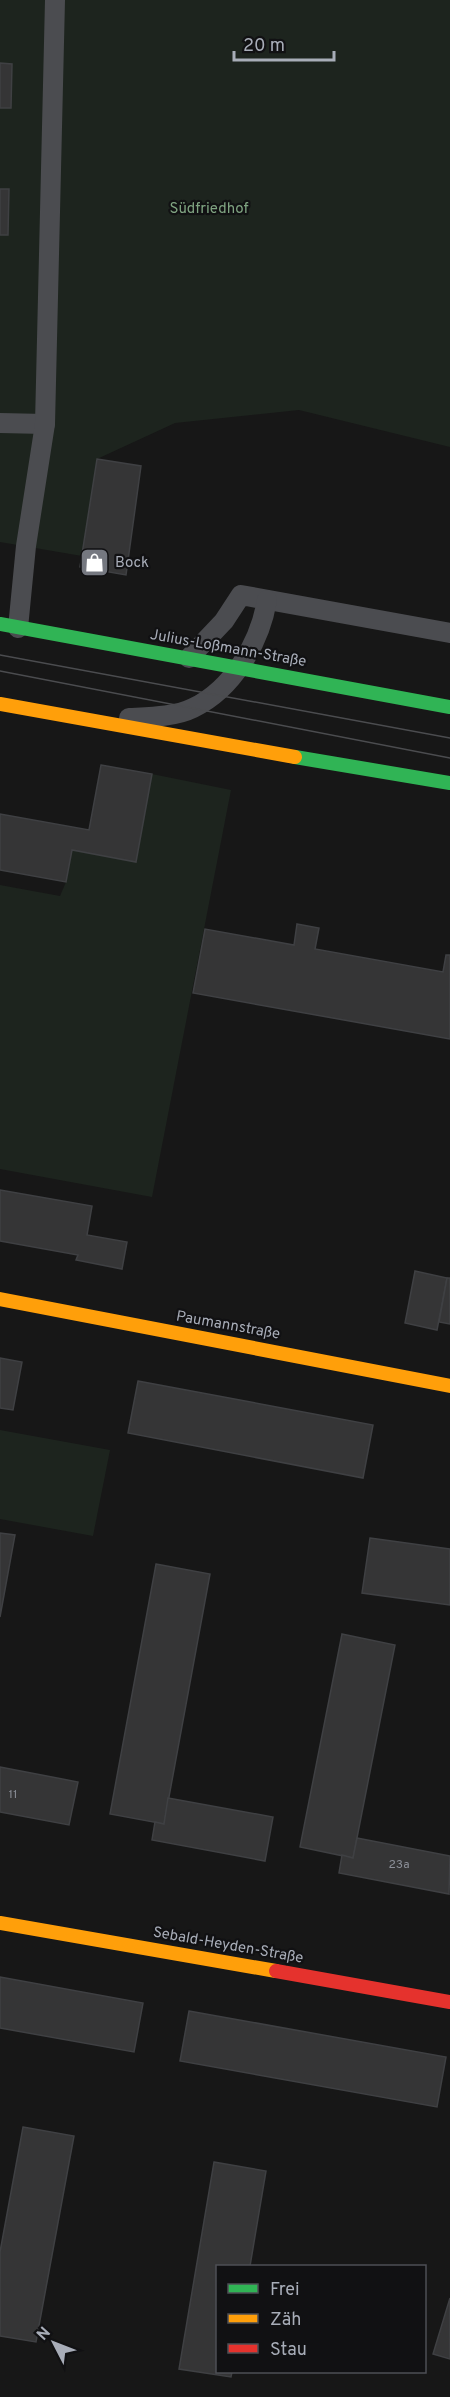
<svg xmlns="http://www.w3.org/2000/svg" width="450" height="2397" font-family="Overpass,sans-serif">
<rect width="100%" height="100%" fill="#171717"/>
<!-- green -->
<g fill="#1d241e">
<path d="M 0,0 L 450,0 L 450,447 L 299,410 L 175,423 L 97,459 L 82,556 L 0,542 Z"/>
<path d="M 152,774 L 231,790 L 152,1197 L 0,1169 L 0,885 L 60,896 L 66,882 L 72,850 L 136,862 Z"/>
<path d="M 0,1430 L 110,1450 L 93,1536 L 0,1519 Z"/>
</g>
<!-- building -->
<g fill="#353536" stroke="#3f4043" stroke-width="1.5">
<path d="M 0,63 L 12,64 L 11,108 L 0,108 Z"/>
<path d="M 0,189 L 9,189 L 8,235 L 0,235 Z"/>
<path d="M 97,459 L 141,466 L 126,575 L 80,567 Z"/>
<path d="M 101,765 L 152,774 L 136,862 L 72,850 L 66,882 L 0,870 L 0,814 L 89,830 Z"/>
<path d="M 297,924 L 319,928 L 315,949 L 443,972 L 446,955 L 450,955 L 450,1039 L 193,993 L 205,929 L 294,945 Z"/>
<path d="M 0,1190 L 92,1206 L 87,1235 L 127,1242 L 122,1269 L 76,1260 L 78,1255 L 0,1241 Z"/>
<path d="M 415,1271 L 447,1278 L 437,1330 L 405,1323 Z"/>
<path d="M 447,1278 L 450,1278 L 450,1324 L 439,1322 Z"/>
<path d="M 0,1358 L 22,1362 L 13,1410 L 0,1408 Z"/>
<path d="M 138,1381 L 373,1425 L 363,1478 L 128,1433 Z"/>
<path d="M 0,1533 L 15,1535 L 0,1617 Z"/>
<path d="M 370,1538 L 450,1549 L 450,1605 L 362,1593 Z"/>
<path d="M 156,1564 L 210,1574 L 164,1824 L 110,1814 Z"/>
<path d="M 342,1634 L 395,1645 L 353,1858 L 300,1847 Z"/>
<path d="M 0,1767 L 78,1782 L 69,1825 L 0,1812 Z"/>
<path d="M 168,1798 L 273,1817 L 265,1861 L 152,1840 L 155,1822 L 164,1824 Z"/>
<path d="M 357,1838 L 450,1856 L 449,1894 L 339,1873 L 342,1855 L 353,1858 Z"/>
<path d="M 0,1977 L 143,2003 L 134,2052 L 0,2028 Z"/>
<path d="M 189,2011 L 446,2057 L 437,2107 L 180,2061 Z"/>
<path d="M 23,2127 L 74,2136 L 36,2342 L 0,2336 L 0,2252 Z"/>
<path d="M 214,2162 L 266,2171 L 250,2266 L 218,2266 L 218,2372 L 232,2372 L 231,2377 L 179,2369 Z"/>
<path d="M 450,2298 L 450,2359 L 433,2354 Z"/>
</g>
<g fill="none" stroke-linecap="round" stroke-linejoin="round">
<!-- lane -->
<g stroke="#4b4c50" stroke-width="20">
<path d="M 0,423 L 45,424"/>
<path d="M 18,628 L 26,546 L 45,424 L 55,0"/>
<path d="M 189,658 L 224,621 L 241,595 L 450,633"/>
<path d="M 129,718 C 149,717 175,717 193,708 C 233,689 260,642 267,600"/>
</g>
<!-- fast -->
<g stroke="#30b455" stroke-width="14">
<path d="M 0,624 L 450,707"/>
<path d="M 295,757 L 450,783"/>
</g>
<!-- slow -->
<g stroke="#ff9f0a" stroke-width="14">
<path d="M 0,704 L 295,757"/>
<path d="M 0,1299 L 450,1386"/>
<path d="M 0,1923 L 276,1971"/>
</g>
<!-- jam -->
<path stroke="#e5322d" stroke-width="14" d="M 276,1971 L 450,2002"/>
<!-- tram -->
<g stroke="#4b4c4f" stroke-width="1.5">
<path d="M 0,655 L 450,738"/>
<path d="M 0,671 L 450,758"/>
</g>
</g>
<!-- icons -->
<defs>
<symbol id="shop-square" viewBox="-11 -11 22 22"><rect x="-9" y="-9" width="18" height="18" rx="4" fill="#757880" stroke="#111113"/><path d="M-5-2.5h2.3a2.7 3.5 0 0 1 5.4 0H5L5.5 6h-11ZM-1.5-2.5h3a1.5 2.3 0 0 0-3 0Z" fill="#fff"/></symbol>
</defs>
<g fill-rule="evenodd">
<use href="#shop-square" x="78" y="546" width="33" height="33"/>
</g>
<g text-anchor="middle" dominant-baseline="central" stroke-width="4.5" stroke-linejoin="round" paint-order="stroke">
<!-- number labels -->
<g font-size="12" fill="#8b8f98">
<text x="13" y="1795">11</text>
<text x="399" y="1865">23a</text>
</g>
<!-- park labels -->
<g font-size="15" fill="#7fa381" stroke="#111113">
<text x="209" y="209">Südfriedhof</text>
</g>
<!-- poi labels -->
<g font-size="15" fill="#a8adb8" stroke="#111113" text-anchor="start">
<text x="115" y="563">Bock</text>
</g>
<!-- street labels -->
<g font-size="15" fill="#a8adb8" stroke="#111113">
<text transform="translate(228 649) rotate(10)">Julius-Loßmann-Straße</text>
<text transform="translate(228 1326) rotate(10)">Paumannstraße</text>
<text transform="translate(228 1946) rotate(10)">Sebald-Heyden-Straße</text>
</g>
</g>
<!-- legend -->
<rect x="216" y="2265" width="210" height="108" fill="#111113" stroke="#4d4f55" stroke-width="1.5"/>
<rect x="228" y="2284" width="30" height="9" fill="#30b455" stroke="#4d4f55" stroke-width="1.5"/>
<text x="270" y="2295" font-size="18" fill="#a8adb8">Frei</text>
<rect x="228" y="2314" width="30" height="9" fill="#ff9f0a" stroke="#4d4f55" stroke-width="1.5"/>
<text x="270" y="2325" font-size="18" fill="#a8adb8">Zäh</text>
<rect x="228" y="2344" width="30" height="9" fill="#e5322d" stroke="#4d4f55" stroke-width="1.5"/>
<text x="270" y="2355" font-size="18" fill="#a8adb8">Stau</text>
<!-- north arrow -->
<g transform="translate(54 2343) rotate(312)" stroke="#111113" stroke-width="4.5" paint-order="stroke">
<path d="M0-4.5L10 22L0 15L-10 22Z" fill="#a8adb8"/>
<text y="-9" font-size="16" font-weight="bold" text-anchor="middle" fill="#a8adb8">N</text>
</g>
<!-- scale -->
<path d="M234 51v9h100v-9" fill="none" stroke="#a8adb8" stroke-width="3"/>
<text x="243" y="51" font-size="18" fill="#a8adb8" stroke="#111113" stroke-width="4.5" paint-order="stroke">20 m</text>
</svg>
